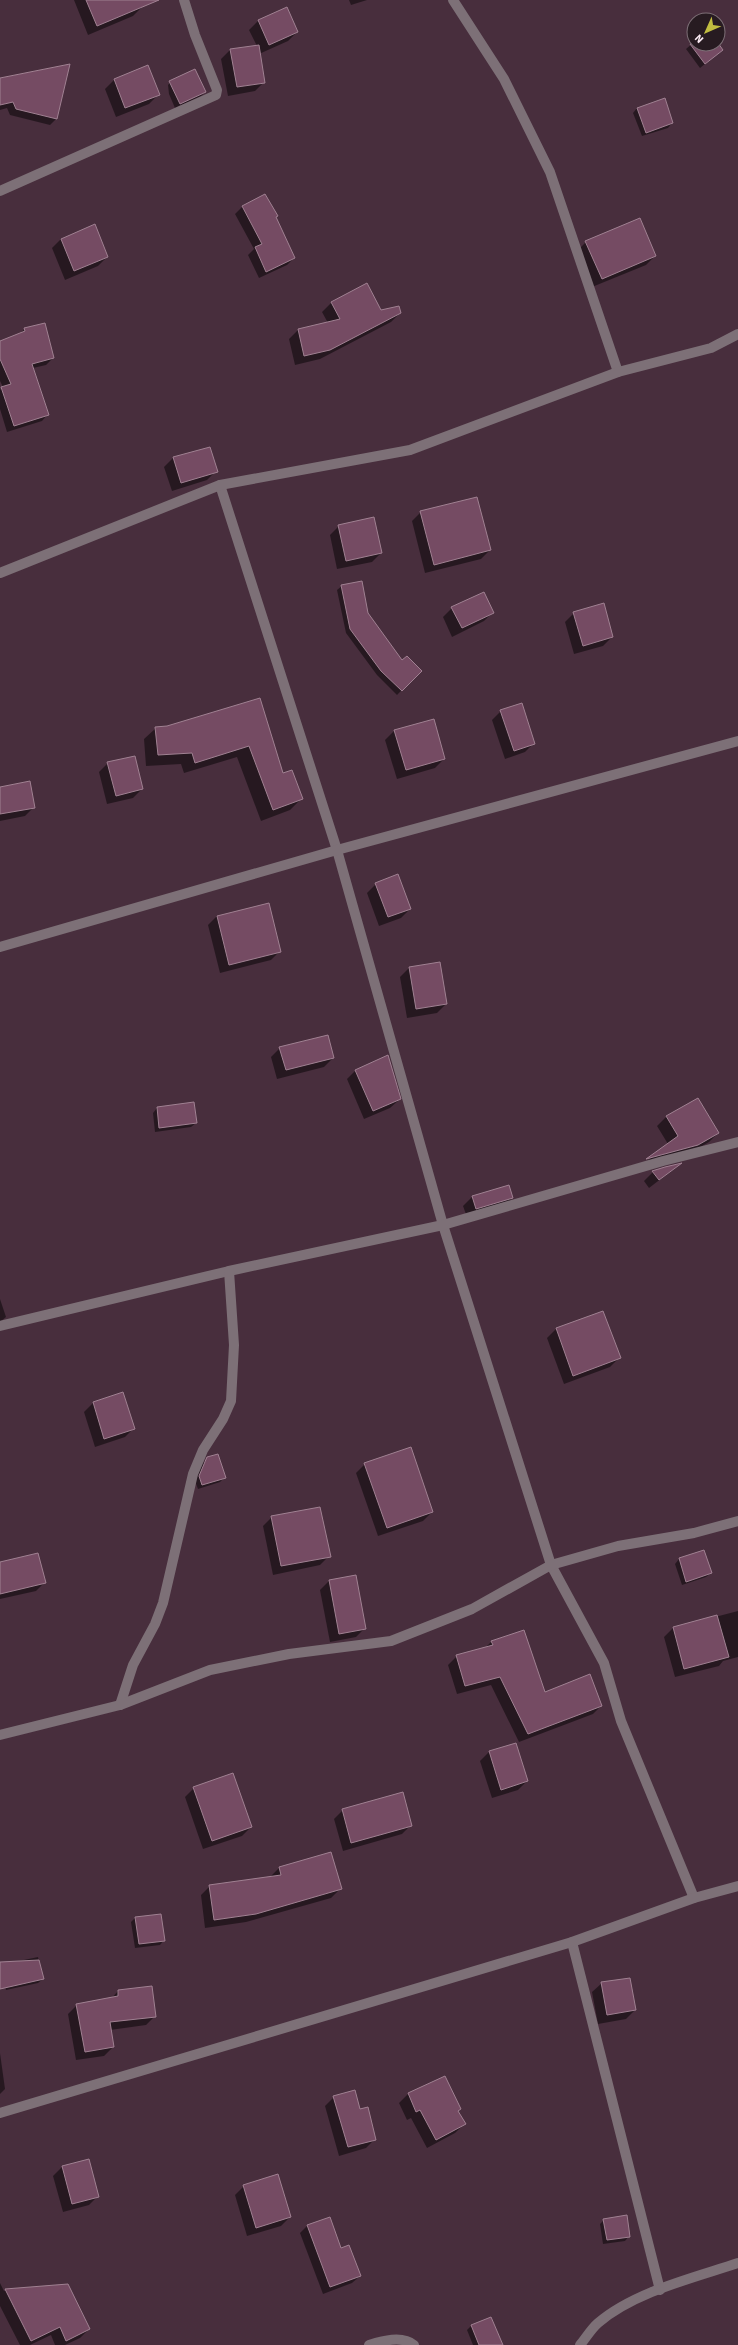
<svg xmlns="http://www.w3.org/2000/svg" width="738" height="2345" font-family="'Source Sans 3',sans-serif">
<rect width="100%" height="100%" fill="#482e3d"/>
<!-- shadow -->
<g fill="#0007">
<path d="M 74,0 L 139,0 L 142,7 L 133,16 L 88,35 Z"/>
<path d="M 349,0 L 367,0 L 351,5 Z"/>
<path d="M 258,21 L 297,32 L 288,41 L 259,54 L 264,82 L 255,91 L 228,96 L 221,59 L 230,50 L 257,46 L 249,30 Z"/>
<path d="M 694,42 L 694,44 L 722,50 L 700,68 L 686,49 Z"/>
<path d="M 68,65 L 56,119 L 50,125 L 10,115 L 7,108 L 0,110 L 0,78 Z"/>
<path d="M 147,66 L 158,95 L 149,104 L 116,117 L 105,89 L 114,80 Z"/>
<path d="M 173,80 L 205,92 L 201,96 L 175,108 L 169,94 L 168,85 Z"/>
<path d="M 637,108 L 672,123 L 668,128 L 642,136 L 633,113 Z"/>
<path d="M 265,195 L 294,258 L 287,265 L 259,278 L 248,255 L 254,249 L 235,214 L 242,207 Z"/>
<path d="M 61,239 L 107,257 L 98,266 L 65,280 L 52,248 Z"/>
<path d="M 586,242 L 655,256 L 646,265 L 592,287 L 577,251 Z"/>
<path d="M 331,303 L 400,313 L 391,322 L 320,359 L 295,365 L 289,339 L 298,330 L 328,323 L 322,312 Z"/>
<path d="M 25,329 L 53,358 L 46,365 L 33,368 L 48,414 L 42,421 L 7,432 L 0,409 L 0,390 L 3,387 L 0,381 L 0,342 L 18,335 Z"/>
<path d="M 209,448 L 216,471 L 207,480 L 172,491 L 164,467 L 173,458 Z"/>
<path d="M 421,512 L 490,550 L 481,559 L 425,573 L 412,521 Z"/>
<path d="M 339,526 L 381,553 L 372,562 L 337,569 L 330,535 Z"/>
<path d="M 342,586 L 367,614 L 402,662 L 420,671 L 397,695 L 377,675 L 346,633 L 337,590 Z"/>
<path d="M 603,605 L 612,637 L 603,646 L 574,654 L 565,622 L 574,613 Z"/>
<path d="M 452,608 L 493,612 L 484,621 L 452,637 L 443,617 Z"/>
<path d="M 259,699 L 282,774 L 301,799 L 290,810 L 261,821 L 237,757 L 184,773 L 181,764 L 146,766 L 144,739 L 156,728 L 167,727 Z"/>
<path d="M 501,711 L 534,743 L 525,752 L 505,759 L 492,720 Z"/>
<path d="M 394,731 L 444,759 L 435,768 L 397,779 L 385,740 Z"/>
<path d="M 108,763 L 142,789 L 133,798 L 107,804 L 99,772 Z"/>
<path d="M 0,788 L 34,807 L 25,816 L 0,821 Z"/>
<path d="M 376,884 L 410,909 L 401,918 L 379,926 L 367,893 Z"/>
<path d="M 217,916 L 280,951 L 271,960 L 220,973 L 208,925 Z"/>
<path d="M 409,968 L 446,1004 L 437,1013 L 407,1018 L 400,977 Z"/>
<path d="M 280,1048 L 333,1058 L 324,1067 L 277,1079 L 271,1057 Z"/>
<path d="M 356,1070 L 400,1099 L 390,1108 L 364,1119 L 347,1079 Z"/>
<path d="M 698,1099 L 718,1133 L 709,1142 L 688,1154 L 640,1167 L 668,1144 L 657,1126 L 666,1117 Z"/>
<path d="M 193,1103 L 196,1123 L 191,1127 L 155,1132 L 153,1113 L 157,1108 Z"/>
<path d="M 679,1165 L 649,1188 L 644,1181 L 653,1172 Z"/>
<path d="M 472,1197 L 512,1198 L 503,1207 L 467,1217 L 463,1206 Z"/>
<path d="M 0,1299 L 6,1317 L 0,1322 Z"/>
<path d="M 602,1312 L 619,1358 L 610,1367 L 564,1384 L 547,1338 L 556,1329 Z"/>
<path d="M 123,1394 L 134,1428 L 125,1437 L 95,1447 L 84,1412 L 93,1403 Z"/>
<path d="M 208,1458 L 224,1478 L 220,1482 L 198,1489 L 195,1481 L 203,1463 Z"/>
<path d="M 365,1464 L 432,1512 L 423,1521 L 378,1536 L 356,1473 Z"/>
<path d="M 272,1517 L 329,1556 L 320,1565 L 273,1575 L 263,1526 Z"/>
<path d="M 704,1552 L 711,1573 L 706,1577 L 682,1585 L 675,1564 L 679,1559 Z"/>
<path d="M 0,1563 L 45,1582 L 36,1591 L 0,1599 Z"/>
<path d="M 329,1581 L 365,1628 L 356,1637 L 330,1642 L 320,1590 Z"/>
<path d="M 738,1611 L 738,1657 L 723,1661 L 719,1666 L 675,1677 L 664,1637 L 673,1628 Z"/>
<path d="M 492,1641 L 545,1694 L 601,1706 L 593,1714 L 519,1742 L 491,1685 L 457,1694 L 448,1665 L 457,1656 L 485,1648 Z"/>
<path d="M 489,1752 L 527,1781 L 518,1790 L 492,1798 L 480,1761 Z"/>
<path d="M 194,1788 L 251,1827 L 242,1836 L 203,1849 L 185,1797 Z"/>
<path d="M 343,1810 L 411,1825 L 402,1834 L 343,1851 L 334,1819 Z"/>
<path d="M 330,1854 L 340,1889 L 331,1898 L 246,1922 L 205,1928 L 201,1895 L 210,1886 L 270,1877 L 279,1868 Z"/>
<path d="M 135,1918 L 164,1940 L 160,1945 L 135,1948 L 131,1922 Z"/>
<path d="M 38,1957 L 43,1979 L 38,1983 L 6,1990 L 1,1968 L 5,1964 Z"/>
<path d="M 602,1983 L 635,2010 L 626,2019 L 598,2024 L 592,1992 Z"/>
<path d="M 118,1991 L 155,2016 L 146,2025 L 110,2030 L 113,2047 L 104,2056 L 76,2060 L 68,2014 L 77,2005 L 111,1999 Z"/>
<path d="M 0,2053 L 5,2089 L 0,2094 Z"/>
<path d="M 445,2077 L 457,2112 L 464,2124 L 455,2133 L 427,2148 L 411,2118 L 407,2120 L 399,2103 L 408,2094 Z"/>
<path d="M 334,2097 L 359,2110 L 375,2139 L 366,2148 L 339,2156 L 325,2106 Z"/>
<path d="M 62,2167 L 98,2196 L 89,2205 L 63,2212 L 53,2176 Z"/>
<path d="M 244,2186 L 290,2217 L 281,2226 L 247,2236 L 235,2195 Z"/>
<path d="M 604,2220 L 629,2236 L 625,2241 L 603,2244 L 600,2224 Z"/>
<path d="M 307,2226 L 340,2249 L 360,2276 L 352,2283 L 323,2294 L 300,2233 Z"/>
<path d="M 0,2283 L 4,2291 L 67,2285 L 89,2329 L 80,2338 L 65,2345 L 55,2345 L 51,2335 L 30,2345 L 20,2345 L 0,2306 Z"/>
<path d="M 491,2318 L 496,2345 L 473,2345 L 467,2330 L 471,2326 Z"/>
</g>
<!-- building -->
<g fill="#754b63" stroke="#a08192">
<path d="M 86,0 L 159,0 L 97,26 Z"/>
<path d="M 287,7 L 298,32 L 269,45 L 258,20 Z"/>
<path d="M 694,41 L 694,44 L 718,43 L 723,50 L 705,64 L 690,44 Z"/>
<path d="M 259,45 L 265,83 L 237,87 L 230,49 Z"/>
<path d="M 70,64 L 57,119 L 16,109 L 13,102 L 0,105 L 0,78 Z"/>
<path d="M 148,65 L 160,95 L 125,108 L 114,79 Z"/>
<path d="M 195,69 L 206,92 L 180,104 L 169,81 Z"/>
<path d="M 665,98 L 673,123 L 646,133 L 637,108 Z"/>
<path d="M 265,194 L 278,216 L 276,217 L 295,258 L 266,272 L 255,247 L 262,244 L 242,206 Z"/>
<path d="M 640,218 L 656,256 L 602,279 L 585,241 Z"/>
<path d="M 95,224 L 108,257 L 74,271 L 61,239 Z"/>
<path d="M 367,283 L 381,310 L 399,306 L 401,313 L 330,350 L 304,356 L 298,329 L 340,319 L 331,302 Z"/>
<path d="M 45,323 L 54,358 L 32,364 L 49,415 L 14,426 L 1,387 L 11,384 L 0,359 L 0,341 L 25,331 L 24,328 Z"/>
<path d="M 210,447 L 218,472 L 181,483 L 173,457 Z"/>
<path d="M 477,497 L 491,550 L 434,565 L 420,511 Z"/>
<path d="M 374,517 L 382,553 L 346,561 L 338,525 Z"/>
<path d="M 362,581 L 368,613 L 402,660 L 407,656 L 422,671 L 402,691 L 381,671 L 350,629 L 341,585 Z"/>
<path d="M 484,592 L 494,613 L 462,628 L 451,607 Z"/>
<path d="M 604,603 L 613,637 L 583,646 L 573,612 Z"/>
<path d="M 260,698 L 283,773 L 292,770 L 303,799 L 273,810 L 249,746 L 195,763 L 192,753 L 158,755 L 155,727 L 167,726 Z"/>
<path d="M 522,703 L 535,744 L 514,751 L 500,710 Z"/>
<path d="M 434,719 L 445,759 L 406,770 L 394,730 Z"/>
<path d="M 135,756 L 143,789 L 116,796 L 107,762 Z"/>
<path d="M 30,781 L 35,808 L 0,814 L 0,787 Z"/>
<path d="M 398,874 L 411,909 L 388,917 L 375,883 Z"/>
<path d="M 269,903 L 281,952 L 229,965 L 217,916 Z"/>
<path d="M 440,962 L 447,1004 L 416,1009 L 409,967 Z"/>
<path d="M 328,1035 L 334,1058 L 286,1070 L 279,1047 Z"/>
<path d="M 388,1055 L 401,1099 L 373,1111 L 355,1070 Z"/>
<path d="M 698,1098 L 719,1133 L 698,1145 L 646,1159 L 678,1136 L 666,1116 Z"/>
<path d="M 194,1102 L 197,1123 L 159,1128 L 157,1107 Z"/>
<path d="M 682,1163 L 659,1180 L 652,1171 L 665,1167 Z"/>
<path d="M 509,1185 L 513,1198 L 476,1209 L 472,1196 Z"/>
<path d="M 603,1311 L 621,1358 L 573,1376 L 556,1328 Z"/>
<path d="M 123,1392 L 135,1429 L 104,1439 L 93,1402 Z"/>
<path d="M 411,1447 L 433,1512 L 387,1528 L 364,1463 Z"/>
<path d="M 218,1454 L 226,1478 L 202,1485 L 199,1476 L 207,1457 Z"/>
<path d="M 320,1507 L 331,1557 L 281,1566 L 271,1516 Z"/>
<path d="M 704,1550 L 712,1573 L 686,1582 L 679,1558 Z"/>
<path d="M 38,1553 L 46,1583 L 0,1594 L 0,1562 Z"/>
<path d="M 356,1575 L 366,1629 L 339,1634 L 329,1580 Z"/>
<path d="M 717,1615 L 729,1657 L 684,1669 L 673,1627 Z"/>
<path d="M 524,1630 L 545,1692 L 590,1674 L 602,1706 L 528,1734 L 500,1677 L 465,1686 L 456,1655 L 493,1645 L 491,1641 Z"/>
<path d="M 516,1743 L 528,1781 L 501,1790 L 489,1751 Z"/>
<path d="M 233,1773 L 252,1827 L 212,1841 L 193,1787 Z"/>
<path d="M 403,1792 L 412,1826 L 351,1843 L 342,1809 Z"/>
<path d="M 331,1852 L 342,1889 L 256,1914 L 214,1920 L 209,1885 L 281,1875 L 279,1867 Z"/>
<path d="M 161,1914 L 165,1941 L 139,1944 L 135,1917 Z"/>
<path d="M 39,1960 L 44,1979 L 0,1989 L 0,1962 Z"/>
<path d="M 630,1978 L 636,2010 L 607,2015 L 601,1982 Z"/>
<path d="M 152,1986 L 156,2017 L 110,2022 L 114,2047 L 85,2052 L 76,2004 L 118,1996 L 118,1990 Z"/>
<path d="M 445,2076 L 461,2109 L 458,2111 L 466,2124 L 436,2140 L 420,2110 L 416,2112 L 408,2093 Z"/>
<path d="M 355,2090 L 360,2109 L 368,2107 L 376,2140 L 348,2147 L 333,2096 Z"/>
<path d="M 89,2159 L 99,2197 L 72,2204 L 62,2166 Z"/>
<path d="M 278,2174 L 291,2217 L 256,2228 L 243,2185 Z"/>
<path d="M 627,2215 L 630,2237 L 607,2240 L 603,2219 Z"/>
<path d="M 330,2217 L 341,2248 L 349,2245 L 361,2276 L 330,2287 L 307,2225 Z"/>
<path d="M 68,2284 L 90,2329 L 66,2341 L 60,2327 L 31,2341 L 5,2289 Z"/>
<path d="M 491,2317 L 503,2345 L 479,2345 L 471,2325 Z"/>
</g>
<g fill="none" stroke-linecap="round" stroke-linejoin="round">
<!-- minor -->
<g stroke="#7d7077" stroke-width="10">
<path d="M 453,0 L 504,79 L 550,172 L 618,372"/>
<path d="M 0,191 L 216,95 L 217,90 L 195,35 L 184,0"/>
<path d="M 220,485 L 337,850 L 443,1225 L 551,1565 L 604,1663 L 621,1721 L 694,1898"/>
<path d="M 0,573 L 220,485 L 410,450 L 618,372 L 711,348 L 738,334"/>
<path d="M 0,947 L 337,850 L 738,741"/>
<path d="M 0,1326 L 229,1271 L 443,1225 L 663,1161 L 738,1142"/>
<path d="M 120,1705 L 133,1665 L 155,1624 L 163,1603 L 193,1474 L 203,1450 L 223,1419 L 231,1401 L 234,1345 L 229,1271"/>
<path d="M 0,1735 L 120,1705 L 210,1670 L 289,1654 L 391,1641 L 472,1609 L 551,1565 L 618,1546 L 694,1533 L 738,1521"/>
<path d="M 572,1942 L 660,2290"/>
<path d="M 0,2113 L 572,1942 L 694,1898 L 738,1886"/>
<path d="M 369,2345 C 382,2341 402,2335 414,2345"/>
<path d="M 580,2345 C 586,2338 591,2329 598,2323 C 634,2292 693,2278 738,2263"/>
</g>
</g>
<!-- north arrow -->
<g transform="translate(706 32) rotate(225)"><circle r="19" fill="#271b21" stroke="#7d6f76"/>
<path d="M0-3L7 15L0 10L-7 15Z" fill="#c1bd40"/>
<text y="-6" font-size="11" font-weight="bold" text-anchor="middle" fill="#fdecf5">N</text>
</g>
</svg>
